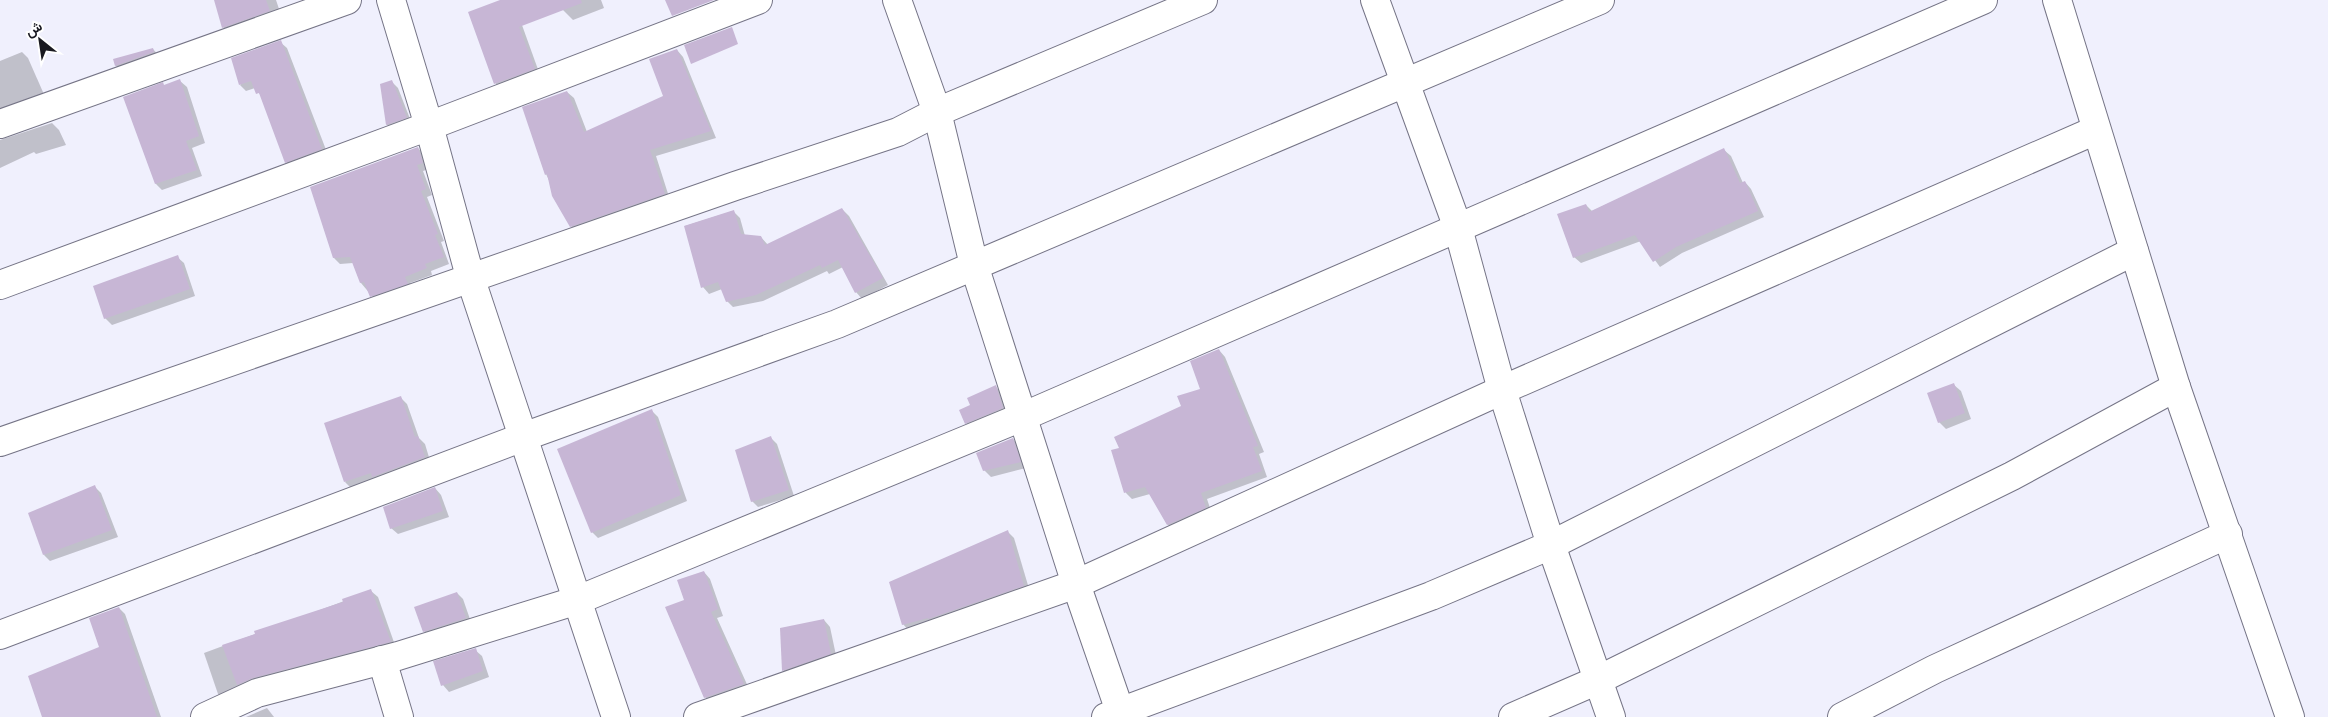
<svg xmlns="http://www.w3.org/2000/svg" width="2328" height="717" font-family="Karla,Vazirmatn,sans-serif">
<rect width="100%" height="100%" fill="#f0f0fd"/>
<!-- shadow -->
<g fill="#0003">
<path d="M 215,0 L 276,0 L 281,15 L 229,34 L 223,27 Z"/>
<path d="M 559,0 L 601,0 L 604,8 L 573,20 L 563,10 Z"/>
<path d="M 518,14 L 540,75 L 502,90 L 496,84 L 473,22 Z"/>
<path d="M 280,42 L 287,48 L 328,155 L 293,168 L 286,162 L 263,98 L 255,88 L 246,91 L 240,85 Z"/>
<path d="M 153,49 L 159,56 L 123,72 L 116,66 L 115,60 Z"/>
<path d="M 677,50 L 683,57 L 716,138 L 656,156 L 670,200 L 578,233 L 571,226 L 546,174 L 567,92 L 574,98 L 587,132 L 664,97 Z"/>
<path d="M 22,52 L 28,58 L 46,99 L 0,116 L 0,61 Z"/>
<path d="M 180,81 L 187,87 L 205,143 L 192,148 L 202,176 L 162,190 L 156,184 L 125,97 Z"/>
<path d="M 392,82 L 398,88 L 412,124 L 394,131 L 387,125 L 381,85 Z"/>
<path d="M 52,123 L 59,130 L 66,145 L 36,154 L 34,152 L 0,168 L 0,140 Z"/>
<path d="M 418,148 L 424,155 L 429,169 L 423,171 L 432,195 L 427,197 L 444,241 L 441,242 L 449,264 L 431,271 L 432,275 L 410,283 L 413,290 L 377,302 L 361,283 L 353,263 L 340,264 L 334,258 Z"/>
<path d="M 1724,150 L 1731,156 L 1743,183 L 1745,182 L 1751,189 L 1764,217 L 1682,253 L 1660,267 L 1641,241 L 1581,263 L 1574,257 L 1586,205 L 1592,211 Z"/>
<path d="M 842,209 L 849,216 L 888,285 L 862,299 L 856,292 L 843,267 L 829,274 L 827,271 L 763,301 L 733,307 L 727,301 L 722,289 L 709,294 L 703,287 L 685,226 L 733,211 L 740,218 L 745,236 L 761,237 L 768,245 Z"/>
<path d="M 177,257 L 184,263 L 195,296 L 112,325 L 105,318 Z"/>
<path d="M 1219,350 L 1225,357 L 1264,452 L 1259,454 L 1267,477 L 1207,499 L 1212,514 L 1174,531 L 1168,525 L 1150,494 L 1132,499 L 1126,493 L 1113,451 L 1121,449 L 1182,407 L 1202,390 Z"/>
<path d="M 1954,385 L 1961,391 L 1971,419 L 1946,429 L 1939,422 Z"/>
<path d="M 996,387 L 1002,393 L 1009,414 L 972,429 L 966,423 L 971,406 Z"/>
<path d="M 401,398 L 407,404 L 419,438 L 425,444 L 431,464 L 351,488 L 345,482 Z"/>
<path d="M 651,410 L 658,417 L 687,501 L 598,538 L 592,532 Z"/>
<path d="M 771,438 L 777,444 L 794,496 L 758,507 L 752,501 Z"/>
<path d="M 1013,439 L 1019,446 L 1026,468 L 991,477 L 984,470 Z"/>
<path d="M 95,487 L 101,493 L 118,537 L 50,561 L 44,555 L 61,503 L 60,500 Z"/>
<path d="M 435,488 L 441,495 L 449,517 L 398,534 L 391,528 Z"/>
<path d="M 1008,532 L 1014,538 L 1030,592 L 909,631 L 903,624 Z"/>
<path d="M 704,572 L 710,579 L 723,616 L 717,618 L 750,691 L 712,704 L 705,697 L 686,600 Z"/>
<path d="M 371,591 L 378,597 L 396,648 L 224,700 L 218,694 L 204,653 Z"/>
<path d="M 457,593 L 463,599 L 472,625 L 430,638 L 424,631 Z"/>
<path d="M 119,608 L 125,614 L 161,717 L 43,717 L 100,648 Z"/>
<path d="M 824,620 L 830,627 L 837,660 L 790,677 L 783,670 Z"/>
<path d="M 475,650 L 482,656 L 489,677 L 449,692 L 443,685 Z"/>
<path d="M 267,708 L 274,717 L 246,717 Z"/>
</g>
<!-- building -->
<g fill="#c7b6d5">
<path d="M 214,0 L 266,0 L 270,11 L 222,28 Z"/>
<path d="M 500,0 L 581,0 L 582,3 L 519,27 L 535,69 L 494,84 L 468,12 Z"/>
<path d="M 665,0 L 714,0 L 672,16 Z"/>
<path d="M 732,27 L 738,44 L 691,64 L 684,45 Z"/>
<path d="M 281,40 L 322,149 L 285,163 L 259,93 L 256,94 L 251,81 L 239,85 L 231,58 Z"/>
<path d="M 153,48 L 154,52 L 115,66 L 113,59 Z"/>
<path d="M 677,49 L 711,131 L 650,150 L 665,194 L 570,227 L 552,196 L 547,174 L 545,175 L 522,107 L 567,91 L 584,132 L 663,96 L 649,59 Z"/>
<path d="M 180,79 L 199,136 L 186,141 L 197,170 L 155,184 L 123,97 L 163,82 L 164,85 Z"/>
<path d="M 392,80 L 407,118 L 386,125 L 380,84 Z"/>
<path d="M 418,147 L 423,163 L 417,165 L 426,189 L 421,191 L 438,234 L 435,235 L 444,257 L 425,264 L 427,268 L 405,277 L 408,284 L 370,297 L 364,282 L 360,283 L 350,257 L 333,258 L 310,187 Z"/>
<path d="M 1724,148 L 1740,183 L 1745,181 L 1758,211 L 1676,247 L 1653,262 L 1635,235 L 1573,258 L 1557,214 L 1586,204 L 1589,212 Z"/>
<path d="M 842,208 L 883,278 L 855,293 L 838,260 L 822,268 L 820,265 L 756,295 L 726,302 L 718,282 L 701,288 L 684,226 L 734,210 L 741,234 L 761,236 L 765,245 Z"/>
<path d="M 178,255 L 190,289 L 104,319 L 93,286 Z"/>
<path d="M 1219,349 L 1258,446 L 1253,447 L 1262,471 L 1201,493 L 1206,508 L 1167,525 L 1145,487 L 1124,493 L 1111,450 L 1119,448 L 1114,437 L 1181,406 L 1177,396 L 1200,389 L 1190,361 Z"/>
<path d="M 1954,383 L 1965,413 L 1938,423 L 1927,393 Z"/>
<path d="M 996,385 L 1003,408 L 965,424 L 959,410 L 970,405 L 967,398 Z"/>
<path d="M 401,396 L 415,437 L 418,436 L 425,457 L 372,477 L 371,473 L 344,482 L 324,423 Z"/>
<path d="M 652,409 L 681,495 L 591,533 L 557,449 Z"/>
<path d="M 771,436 L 789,490 L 751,502 L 735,450 Z"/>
<path d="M 1013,438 L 1021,462 L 983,471 L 976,453 Z"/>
<path d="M 95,485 L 112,530 L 43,555 L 28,513 Z"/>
<path d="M 435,487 L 443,511 L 390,529 L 383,507 Z"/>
<path d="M 1008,530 L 1024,586 L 928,619 L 928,618 L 902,625 L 889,582 Z"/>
<path d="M 704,571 L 718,609 L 711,612 L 744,684 L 704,698 L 665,607 L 684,600 L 677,580 Z"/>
<path d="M 371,589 L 391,642 L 253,678 L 237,685 L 222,645 L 255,634 L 254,631 L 343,602 L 342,599 Z"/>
<path d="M 457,592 L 466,618 L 423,632 L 414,607 Z"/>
<path d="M 119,607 L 157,717 L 42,717 L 28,676 L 99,647 L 89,618 Z"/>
<path d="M 824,619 L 831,654 L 782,671 L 780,628 Z"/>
<path d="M 476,648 L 483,671 L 441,686 L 433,661 Z"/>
</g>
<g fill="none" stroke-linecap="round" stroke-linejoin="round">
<defs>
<g id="street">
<path d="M 391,0 L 429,126 L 471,280 L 616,717"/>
<path d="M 897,0 L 937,112 L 974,265 L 1076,584 L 1122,717"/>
<path d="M 1375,0 L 1458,228 L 1502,390 L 1551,545 L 1611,717"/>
<path d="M 2057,0 L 2176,387 L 2290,717"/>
<path d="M 0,124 L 347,0"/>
<path d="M 0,285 L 429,126 L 758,0"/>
<path d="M 0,442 L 735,186 L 898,132 L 937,112 L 1203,0"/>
<path d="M 0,635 L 523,437 L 837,324 L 1600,0"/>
<path d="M 382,660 L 399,717"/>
<path d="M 205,717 L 257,693 L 398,656 L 578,600 L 1022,417 L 1983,0"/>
<path d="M 698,717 L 1076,584 L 1502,390 L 2096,130"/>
<path d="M 1106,717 L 1431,596 L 1551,545 L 2134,251"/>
<path d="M 1513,717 L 1598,680 L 2012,476 L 2176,387"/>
<path d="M 1842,717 L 1935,669 L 2228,534"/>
</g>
</defs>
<!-- street casing -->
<use href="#street" stroke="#757486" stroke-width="30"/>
<!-- street -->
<use href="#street" stroke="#fff" stroke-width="28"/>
</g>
<!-- north arrow -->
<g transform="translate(40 40) rotate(330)" stroke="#ffffff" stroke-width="4" paint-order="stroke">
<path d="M0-4L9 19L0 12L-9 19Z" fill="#191920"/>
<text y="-8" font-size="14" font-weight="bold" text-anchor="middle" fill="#191920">ش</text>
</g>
</svg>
